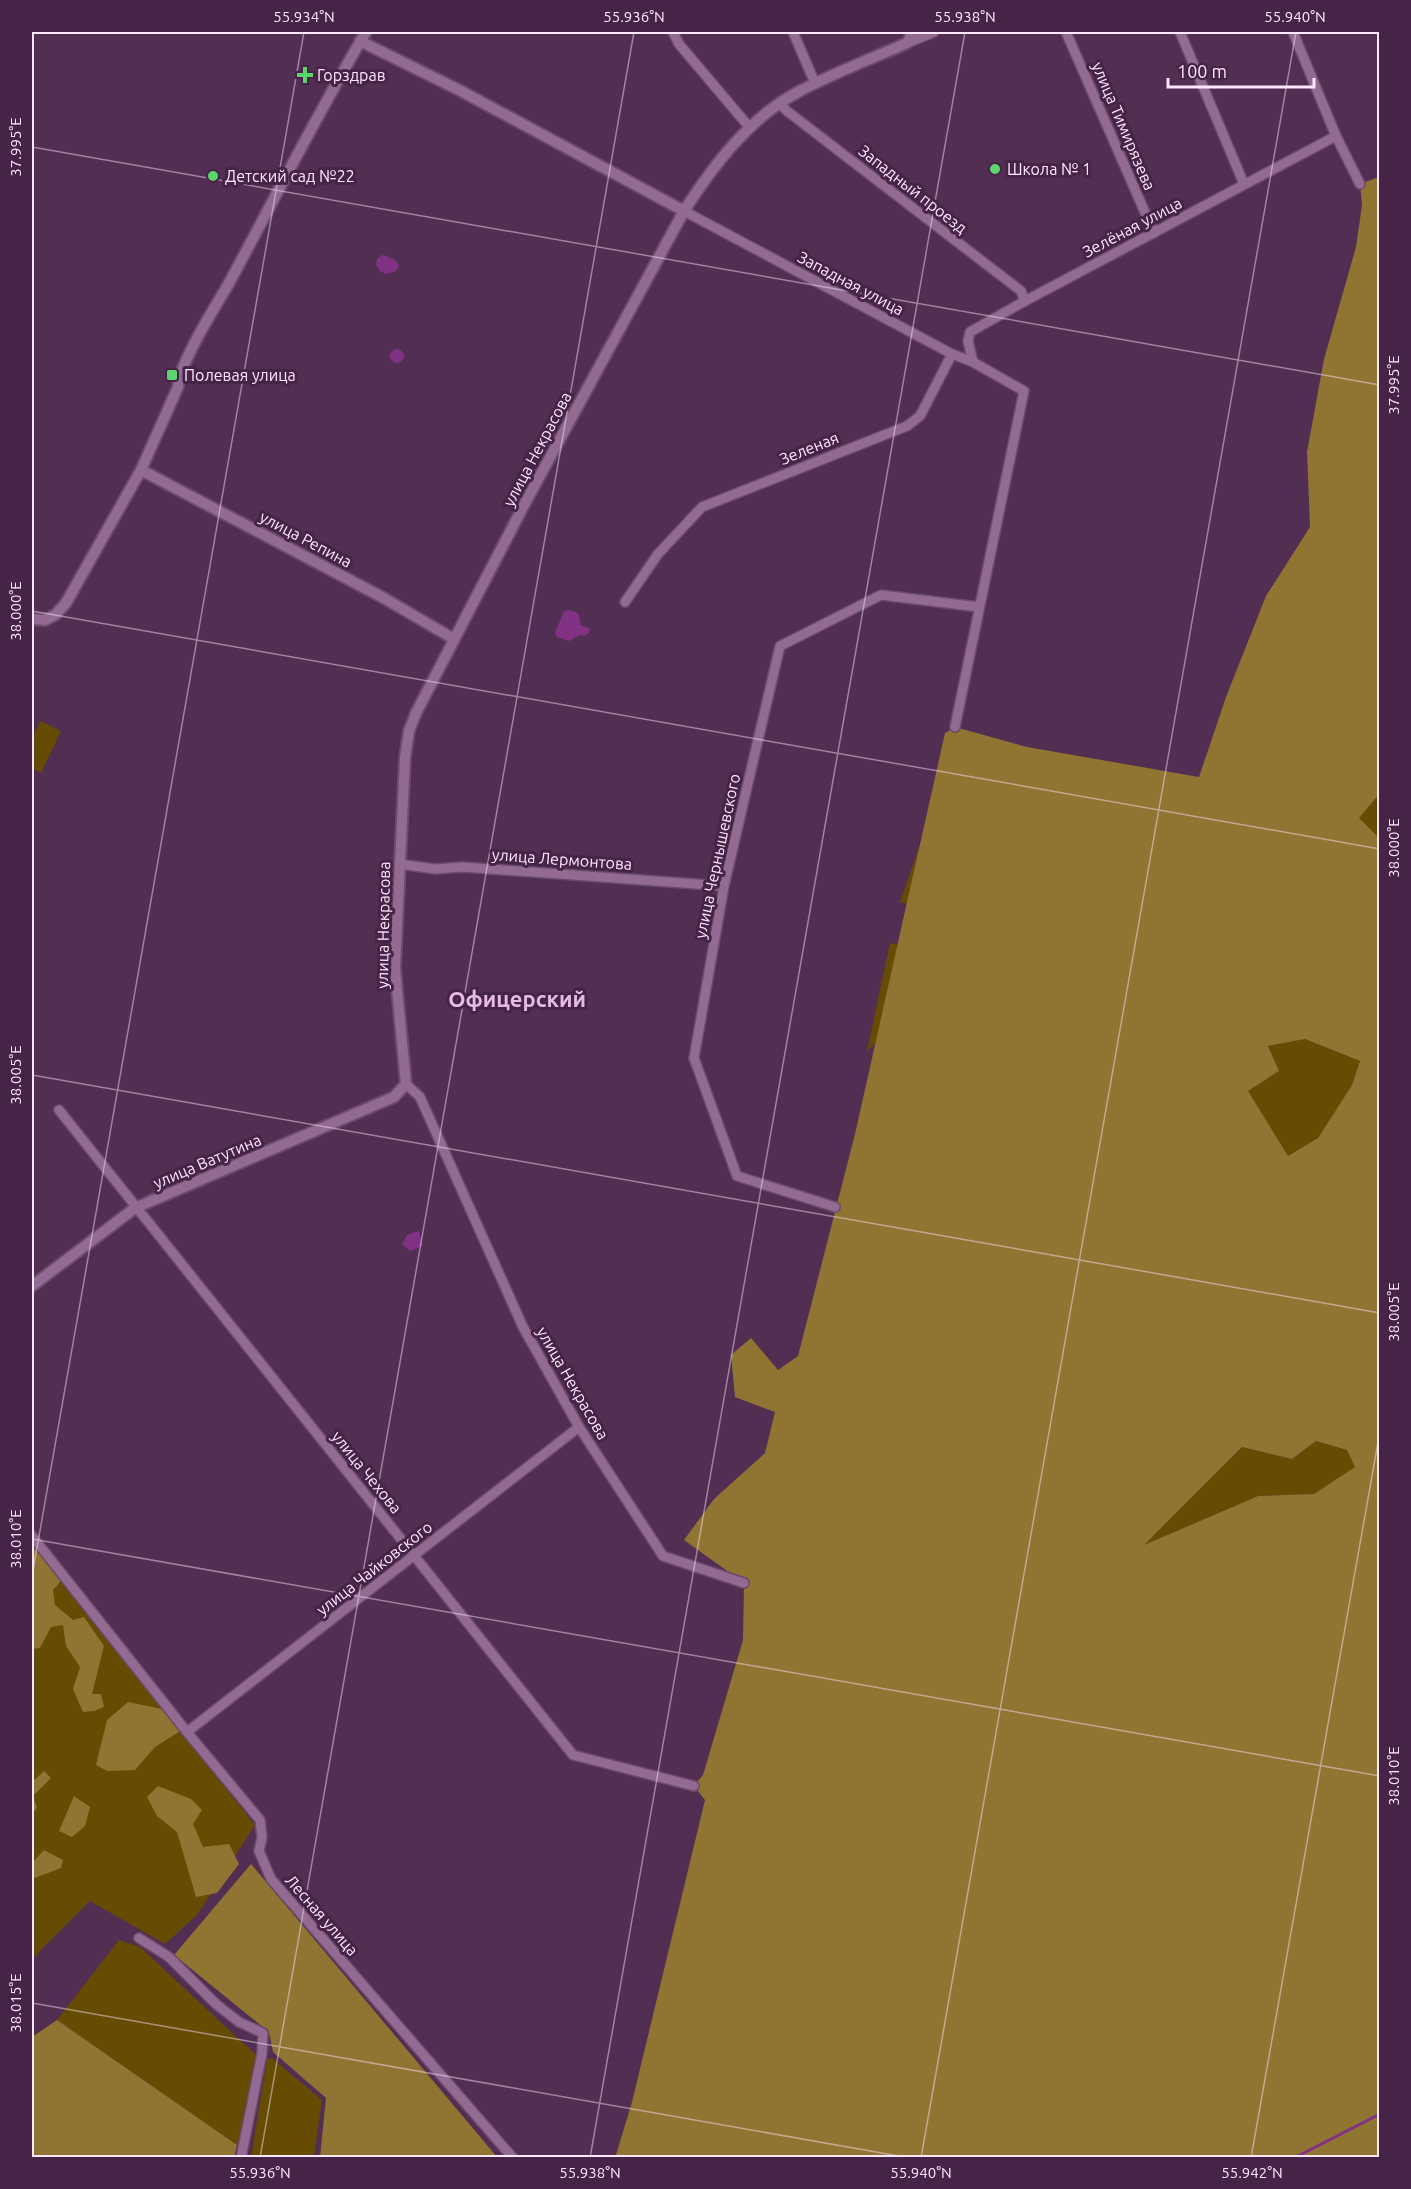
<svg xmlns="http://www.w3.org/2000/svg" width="1411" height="2189" font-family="Ubuntu,sans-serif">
<rect width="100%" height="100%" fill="#512e52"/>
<!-- green -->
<g fill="#654c02">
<path d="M 40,721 L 61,731 L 41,773 L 32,768 L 32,739 Z"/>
<path d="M 1379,793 L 1379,839 L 1358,818 Z"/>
<path d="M 922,839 L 918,907 L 900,902 Z"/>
<path d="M 890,943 L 906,947 L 903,1017 L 867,1051 Z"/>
<path d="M 1305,1039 L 1360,1061 L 1352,1085 L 1318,1138 L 1288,1156 L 1247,1091 L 1279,1071 L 1268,1045 Z"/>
<path d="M 1316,1441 L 1347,1450 L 1356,1467 L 1314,1494 L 1258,1496 L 1142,1546 L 1242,1447 L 1292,1459 Z"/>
<path d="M 32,1546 L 255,1825 L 197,1915 L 165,1944 L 90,1901 L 32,1959 Z"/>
<path d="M 119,1940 L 140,1947 L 256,2055 L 245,2124 L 237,2145 L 57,2020 Z"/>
<path d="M 272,2058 L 322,2100 L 314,2157 L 251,2157 L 267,2059 Z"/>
</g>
<!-- forest -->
<g fill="#907431" fill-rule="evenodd">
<path d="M 1379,177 L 1380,793 L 1359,818 L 1380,839 L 1379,2157 L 615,2158 L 632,2102 L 705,1800 L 694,1786 L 703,1775 L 743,1640 L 744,1583 L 684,1540 L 714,1499 L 765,1453 L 775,1412 L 735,1397 L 731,1355 L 751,1338 L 778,1370 L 798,1356 L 855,1134 L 945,733 L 955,727 L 1027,747 L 1199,777 L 1226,697 L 1266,596 L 1310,527 L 1307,452 L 1324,359 L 1356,247 L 1362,205 L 1360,184 ZM 1305,1039 L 1360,1061 L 1352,1085 L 1318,1138 L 1288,1156 L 1248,1091 L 1279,1071 L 1268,1046 ZM 1316,1441 L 1347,1450 L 1355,1467 L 1314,1494 L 1258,1496 L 1144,1545 L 1242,1447 L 1292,1459 Z"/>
<path d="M 32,1541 L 62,1580 L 53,1590 L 55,1605 L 73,1620 L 84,1617 L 104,1646 L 92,1694 L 101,1694 L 104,1707 L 94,1711 L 83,1712 L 73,1689 L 80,1667 L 66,1646 L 63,1625 L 51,1627 L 40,1648 L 32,1649 Z"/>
<path d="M 128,1702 L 167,1710 L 182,1730 L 155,1747 L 135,1770 L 107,1771 L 96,1765 L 107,1720 Z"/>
<path d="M 44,1771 L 51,1778 L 33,1796 L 37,1808 L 32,1814 L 32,1782 Z"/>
<path d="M 158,1786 L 191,1799 L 202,1810 L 193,1824 L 203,1847 L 229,1844 L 239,1864 L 217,1893 L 196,1897 L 177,1832 L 157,1816 L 147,1797 Z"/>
<path d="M 74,1796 L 90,1807 L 85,1826 L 72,1837 L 59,1831 Z"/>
<path d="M 44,1850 L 63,1860 L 61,1868 L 32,1879 L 32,1863 Z"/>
<path d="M 251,1864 L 497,2157 L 320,2157 L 326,2098 L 273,2052 L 269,2032 L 174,1955 Z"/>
<path d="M 57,2020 L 237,2145 L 234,2157 L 32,2157 L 32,2037 Z"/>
</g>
<!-- water -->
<g fill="#823285">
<path d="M 382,255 C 390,257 394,258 399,265 L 396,271 L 386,274 L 380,271 L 376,265 L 377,259 Z"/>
<circle cx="397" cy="356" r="7"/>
<path d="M 569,610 L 578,613 L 581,625 L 590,629 L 589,633 L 584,636 L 580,635 L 569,641 L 557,637 L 555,633 L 564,611 Z"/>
<path d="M 419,1231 L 423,1246 L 410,1251 L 402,1244 L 407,1235 Z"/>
</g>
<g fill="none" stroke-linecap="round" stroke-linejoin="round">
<!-- stream -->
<path stroke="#823285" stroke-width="3" d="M 1294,2158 L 1380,2114"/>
<defs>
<g id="minor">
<path d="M 673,32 L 679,44 L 750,128"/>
<path d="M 793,32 L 815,83"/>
<path d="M 1066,32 L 1154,233"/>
<path d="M 1180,32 L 1244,184"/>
<path d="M 1293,32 L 1336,136 L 1360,184"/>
<path d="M 907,43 L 934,32"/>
<path d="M 779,103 L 787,111 L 1021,291 L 1025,301"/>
<path d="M 684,211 L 952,354 L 973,362 L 1024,391 L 955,727"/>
<path d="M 973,362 L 968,341 L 970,332 L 1025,301 L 1336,136"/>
<path d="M 625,602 L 658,554 L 702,507 L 907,426 L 920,416 L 952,354"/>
<path d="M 399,864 L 435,869 L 463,867 L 724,886"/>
<path d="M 406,1084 L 420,1097 L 523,1327 L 579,1427 L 663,1556 L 744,1583"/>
<path d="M 59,1110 L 573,1755 L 694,1786"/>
<path d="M 835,1207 L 737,1176 L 694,1058 L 724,886 L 780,646 L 881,595 L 979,607"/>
<path d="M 32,1536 L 187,1732 L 260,1820 L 262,1837 L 259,1851 L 271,1879 L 513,2158"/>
<path d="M 187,1732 L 579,1427"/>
<path d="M 139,1938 L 169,1957 L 216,2004 L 239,2022 L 263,2033 L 262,2053 L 241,2158"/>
</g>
<g id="tertiary">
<path d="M 360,41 L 461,91 L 684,211"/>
<path d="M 141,470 L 382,597 L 454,639"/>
<path d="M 32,619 L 45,620 L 55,615 L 66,603 L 141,470 L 178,387 C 179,364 215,307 228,285 C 274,200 317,114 366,32"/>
<path d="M 32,1286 L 135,1208 L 394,1097 L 406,1084 L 395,968 L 405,758 L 409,731 L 416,713 L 524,505 L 684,211 C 713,166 749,118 798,92 C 833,73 871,59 907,43 L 913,32"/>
</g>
</defs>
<!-- minor casing -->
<use href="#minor" stroke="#6a4b6b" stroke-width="12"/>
<!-- tertiary casing -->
<use href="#tertiary" stroke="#6a4b6b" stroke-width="14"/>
<!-- minor -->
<use href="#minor" stroke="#926a92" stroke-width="9"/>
<!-- tertiary -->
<use href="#tertiary" stroke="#926a92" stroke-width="10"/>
</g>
<!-- ticks -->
<path fill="none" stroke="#ffe8fe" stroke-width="1.5" stroke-opacity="0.45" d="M 32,147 L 1380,385M 32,611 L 1380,849M 32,1075 L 1380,1313M 32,1539 L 1380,1776M 32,1576 L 304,32M 32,2003 L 910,2158M 260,2158 L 634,32M 590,2158 L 965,32M 921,2158 L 1296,32M 1251,2158 L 1380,1431"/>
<!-- markers -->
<g fill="#5cd56d" stroke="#462447" stroke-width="2">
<path d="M302 66h6v6h6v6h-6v6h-6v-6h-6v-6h6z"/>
<circle cx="995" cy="169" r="6"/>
<circle cx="213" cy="176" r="6"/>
<rect x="166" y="369" width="12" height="12" rx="3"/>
</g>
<g text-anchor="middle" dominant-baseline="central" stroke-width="6" stroke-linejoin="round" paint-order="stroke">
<!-- poi labels -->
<g font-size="16" fill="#ffe8fe" stroke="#462447" text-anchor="start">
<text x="317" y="75">Горздрав</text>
<text x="1007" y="169">Школа № 1</text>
<text x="225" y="176">Детский сад №22</text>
<text x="184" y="375">Полевая улица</text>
</g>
<!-- street labels -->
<g font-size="16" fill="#ffe8fe" stroke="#462447">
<text transform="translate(1124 126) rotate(67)">улица Тимирязева</text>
<text transform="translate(913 189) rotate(38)">Западный проезд</text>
<text transform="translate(1132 227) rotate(-28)">Зелёная улица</text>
<text transform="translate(851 283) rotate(28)">Западная улица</text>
<text transform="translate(809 448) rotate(-22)">Зеленая</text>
<text transform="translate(537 449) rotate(-62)">улица Некрасова</text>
<text transform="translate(306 539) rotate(28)">улица Репина</text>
<text transform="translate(717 856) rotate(-78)">улица Чернышевского</text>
<text transform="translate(562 859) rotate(4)">улица Лермонтова</text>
<text transform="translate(383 925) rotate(-89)">улица Некрасова</text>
<text transform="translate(207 1161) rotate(-23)">улица Ватутина</text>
<text transform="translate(573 1383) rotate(60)">улица Некрасова</text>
<text transform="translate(367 1472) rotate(51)">улица Чехова</text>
<text transform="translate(374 1568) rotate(-38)">улица Чайковского</text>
<text transform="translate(322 1915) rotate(49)">Лесная улица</text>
</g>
<!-- district labels -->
<g font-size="22" font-weight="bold" fill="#e5bae5" stroke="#462447">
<text x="517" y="998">Офицерский</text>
</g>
</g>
<!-- border -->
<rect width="1411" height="2189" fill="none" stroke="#462447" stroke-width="66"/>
<!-- scale -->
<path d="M1168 78v9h146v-9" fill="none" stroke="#ffe8fe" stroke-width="3"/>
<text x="1177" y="78" font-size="18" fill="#ffe8fe" stroke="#462447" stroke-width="4.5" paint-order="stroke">100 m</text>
<rect x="33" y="33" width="1345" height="2123" fill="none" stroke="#ffe8fe" stroke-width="2"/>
<g font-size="15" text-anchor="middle" fill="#ffe8fe">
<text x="304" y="22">55.934°N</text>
<text x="634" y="22">55.936°N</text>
<text x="965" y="22">55.938°N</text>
<text x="1295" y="22">55.940°N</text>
<text transform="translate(16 147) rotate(-90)" y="5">37.995°E</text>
<text transform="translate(1394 385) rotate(-90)" y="5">37.995°E</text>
<text transform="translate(16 611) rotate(-90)" y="5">38.000°E</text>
<text transform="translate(1394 848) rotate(-90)" y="5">38.000°E</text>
<text transform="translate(16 1075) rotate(-90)" y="5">38.005°E</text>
<text transform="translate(1394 1312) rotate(-90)" y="5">38.005°E</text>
<text transform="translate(16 1539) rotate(-90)" y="5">38.010°E</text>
<text transform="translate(1394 1776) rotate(-90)" y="5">38.010°E</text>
<text transform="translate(16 2003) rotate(-90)" y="5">38.015°E</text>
<text x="260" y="2178">55.936°N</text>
<text x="590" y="2178">55.938°N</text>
<text x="921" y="2178">55.940°N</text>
<text x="1252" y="2178">55.942°N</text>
</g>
</svg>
